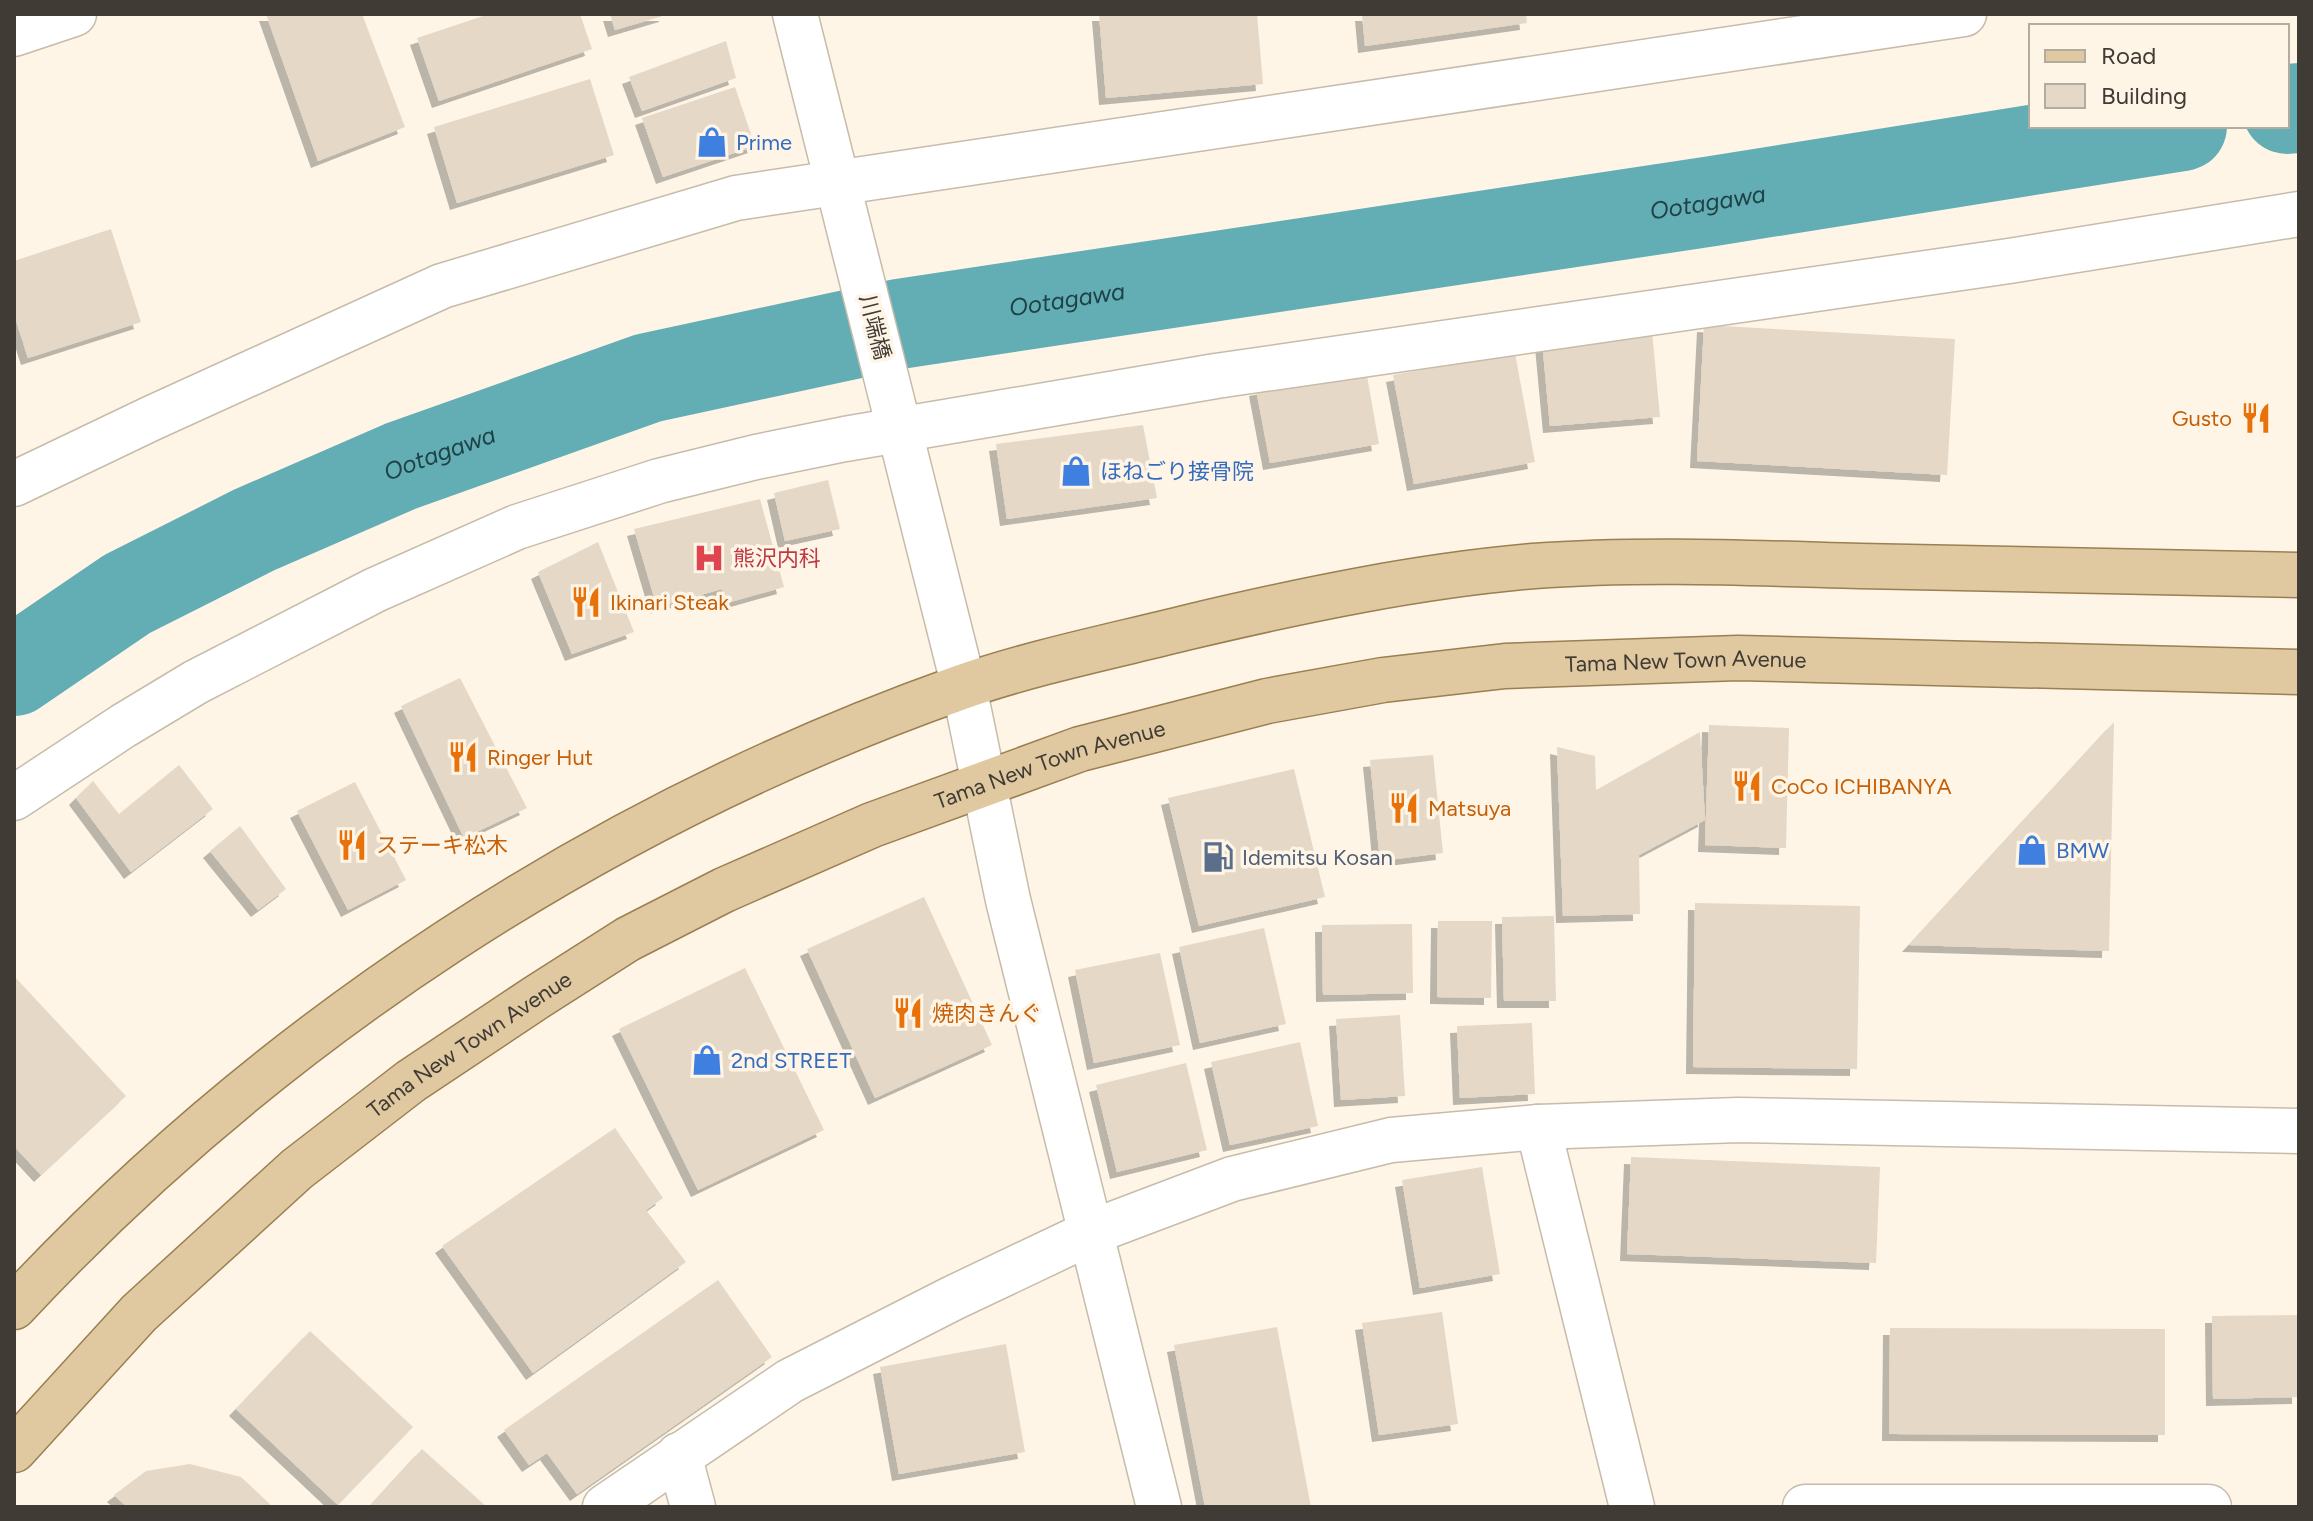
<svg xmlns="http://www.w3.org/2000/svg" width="2313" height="1521" font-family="Figtree,'Noto Sans JP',sans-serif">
<defs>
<filter id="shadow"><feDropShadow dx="-7" dy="7" stdDeviation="0" flood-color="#0004"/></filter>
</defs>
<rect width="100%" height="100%" fill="#fef5e7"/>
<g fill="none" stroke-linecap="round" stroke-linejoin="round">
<!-- river -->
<g stroke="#63adb5" stroke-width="90">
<path d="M 2287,109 L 2299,108"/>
<path id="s1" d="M 14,671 L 127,594 L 254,530 L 401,466 L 648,378 L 899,324 L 1713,201 L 2182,126"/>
</g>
</g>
<!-- building -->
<g fill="#e5d8c7" filter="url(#shadow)">
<path d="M 266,14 L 362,14 L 405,127 L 318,161 Z"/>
<path d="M 489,14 L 580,14 L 592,49 L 439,101 L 417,38 Z"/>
<path d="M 610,14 L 666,14 L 666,15 L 615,30 Z"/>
<path d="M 1099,14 L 1257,14 L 1263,84 L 1106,98 Z"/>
<path d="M 1362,14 L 1526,14 L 1527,23 L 1365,46 Z"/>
<path d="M 726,41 L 736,78 L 642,111 L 629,77 Z"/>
<path d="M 590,79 L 614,155 L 457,203 L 434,127 Z"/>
<path d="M 735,87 L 755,146 L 663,177 L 642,118 Z"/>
<path d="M 111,229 L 141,322 L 28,358 L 14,314 L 14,261 Z"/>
<path d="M 1704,325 L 1955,339 L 1947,475 L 1697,461 Z"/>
<path d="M 1652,331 L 1660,417 L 1550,426 L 1542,341 Z"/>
<path d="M 1515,353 L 1535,462 L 1414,484 L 1393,375 Z"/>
<path d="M 1366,370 L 1379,444 L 1270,463 L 1256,389 Z"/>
<path d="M 1143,425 L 1157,498 L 1007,519 L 996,444 Z"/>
<path d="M 828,480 L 840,529 L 785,541 L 774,493 Z"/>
<path d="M 760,499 L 784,587 L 727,603 L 722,589 L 657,607 L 634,529 Z"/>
<path d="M 598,542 L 634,632 L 572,654 L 538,572 Z"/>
<path d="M 460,678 L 527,808 L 464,838 L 401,706 Z"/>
<path d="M 2114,722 L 2109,951 L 1909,945 Z"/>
<path d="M 1709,725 L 1789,728 L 1786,848 L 1705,845 Z"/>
<path d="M 1700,732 L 1705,820 L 1639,855 L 1640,914 L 1563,916 L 1557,747 L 1595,756 L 1596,790 Z"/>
<path d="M 1433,755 L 1443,853 L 1380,861 L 1370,760 Z"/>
<path d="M 179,765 L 213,809 L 131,872 L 76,798 L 93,781 L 119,814 Z"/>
<path d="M 1294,769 L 1325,897 L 1199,926 L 1168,798 Z"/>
<path d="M 355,782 L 406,880 L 348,910 L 297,811 Z"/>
<path d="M 240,826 L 286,889 L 258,910 L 210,851 Z"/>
<path d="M 924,897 L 992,1045 L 875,1098 L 807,949 Z"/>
<path d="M 1695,903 L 1860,906 L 1857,1069 L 1693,1067 Z"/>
<path d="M 1554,916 L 1556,1001 L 1504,1001 L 1502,917 Z"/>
<path d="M 1438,921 L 1492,921 L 1491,998 L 1437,997 Z"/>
<path d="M 1412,924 L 1413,993 L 1323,995 L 1322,925 Z"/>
<path d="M 1264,928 L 1286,1024 L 1200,1043 L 1179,947 Z"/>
<path d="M 1160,953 L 1180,1045 L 1094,1063 L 1075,970 Z"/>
<path d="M 745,968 L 824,1130 L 698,1190 L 619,1029 Z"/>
<path d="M 14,976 L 126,1096 L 41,1175 L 14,1146 Z"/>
<path d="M 1400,1015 L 1405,1096 L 1341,1100 L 1336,1019 Z"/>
<path d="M 1532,1023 L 1535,1094 L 1460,1098 L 1457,1026 Z"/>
<path d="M 1300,1042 L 1318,1126 L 1230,1145 L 1211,1062 Z"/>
<path d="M 1186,1063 L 1207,1150 L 1117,1172 L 1096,1085 Z"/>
<path d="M 615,1128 L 663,1198 L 646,1210 L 686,1262 L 533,1373 L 442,1246 Z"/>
<path d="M 1631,1157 L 1880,1167 L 1876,1263 L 1627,1254 Z"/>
<path d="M 1482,1167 L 1500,1274 L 1420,1288 L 1402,1180 Z"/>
<path d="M 718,1280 L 772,1357 L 577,1494 L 547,1453 L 529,1465 L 504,1430 Z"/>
<path d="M 1442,1312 L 1458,1424 L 1379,1435 L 1362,1323 Z"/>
<path d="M 2298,1315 L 2299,1397 L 2213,1399 L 2212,1316 Z"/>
<path d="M 1277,1327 L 1311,1507 L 1205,1507 L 1174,1345 Z"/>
<path d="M 1890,1328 L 2165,1329 L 2165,1435 L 1889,1434 Z"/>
<path d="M 310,1331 L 413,1427 L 338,1505 L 236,1409 Z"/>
<path d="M 1006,1344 L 1025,1452 L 899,1474 L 880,1367 Z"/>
<path d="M 422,1449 L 487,1507 L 369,1507 Z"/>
<path d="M 190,1464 L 241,1477 L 273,1507 L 127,1507 L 114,1495 L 146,1471 Z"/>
</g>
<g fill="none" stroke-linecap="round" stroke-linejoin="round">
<defs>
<g id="minor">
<path d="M 795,14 L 964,687 L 1008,900 L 1159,1507"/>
<path d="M 14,34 L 74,14"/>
<path d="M 14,484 L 152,418 L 442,286 L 736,198 L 1964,14"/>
<path d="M 14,798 L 123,726 L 196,682 L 375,590 L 517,527 L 659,481 L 756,457 L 845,439 L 1216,376 L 2009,261 L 2299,214"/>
<path d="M 1538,1127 L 1632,1507"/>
<path d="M 679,1455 L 693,1507"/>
<path d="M 605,1507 L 790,1381 L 953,1298 L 1092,1232 L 1232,1179 L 1391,1140 L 1538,1127 L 1738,1120 L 2299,1131"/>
<path d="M 1805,1507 L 2209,1507"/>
</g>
<g id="major">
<path d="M 14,1307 C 273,1029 601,815 959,688 C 1033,662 1113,646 1189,627 C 1303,600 1418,576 1534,566 C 1642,558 1752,563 1860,566 C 2007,569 2153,572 2299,575"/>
<path id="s2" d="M 14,1450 L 139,1313 L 297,1169 L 411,1081 L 537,997 L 628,939 L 724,890 L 872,825 L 1080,749 L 1267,701 L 1383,680 L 1505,666 L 1738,658 L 2299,672"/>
</g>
</defs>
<!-- minor casing -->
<use href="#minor" stroke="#c6bcaa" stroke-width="47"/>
<!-- major casing -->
<use href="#major" stroke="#9a7f51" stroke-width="47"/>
<!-- minor -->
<use href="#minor" stroke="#fff" stroke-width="44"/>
<!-- major -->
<use href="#major" stroke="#e0c8a0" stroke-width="44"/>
</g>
<!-- icons -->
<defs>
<symbol id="shop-bare" viewBox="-9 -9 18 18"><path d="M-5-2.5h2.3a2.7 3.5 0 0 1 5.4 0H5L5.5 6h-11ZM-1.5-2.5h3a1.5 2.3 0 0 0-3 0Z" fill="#3f7fe0" stroke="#fef5e7" stroke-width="2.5" paint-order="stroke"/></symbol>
<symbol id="restaurant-bare" viewBox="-9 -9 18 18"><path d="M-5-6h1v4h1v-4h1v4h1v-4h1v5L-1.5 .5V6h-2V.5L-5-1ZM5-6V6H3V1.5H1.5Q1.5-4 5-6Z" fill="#e8710a" stroke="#fef5e7" stroke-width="2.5" paint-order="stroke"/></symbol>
<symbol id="hospital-bare" viewBox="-9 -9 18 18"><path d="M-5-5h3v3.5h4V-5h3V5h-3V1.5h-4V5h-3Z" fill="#e0444e" stroke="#fef5e7" stroke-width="2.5" paint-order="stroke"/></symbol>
<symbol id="fuel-bare" viewBox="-9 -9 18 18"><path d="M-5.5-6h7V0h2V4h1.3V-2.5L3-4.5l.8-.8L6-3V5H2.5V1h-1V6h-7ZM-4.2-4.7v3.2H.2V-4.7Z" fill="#5c6f8a" stroke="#fef5e7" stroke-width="2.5" paint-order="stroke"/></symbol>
</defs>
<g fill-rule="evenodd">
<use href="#shop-bare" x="690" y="120" width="44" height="44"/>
<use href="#restaurant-bare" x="2234" y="396" width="44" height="44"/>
<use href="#shop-bare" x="1054" y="449" width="44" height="44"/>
<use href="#hospital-bare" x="687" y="536" width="44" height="44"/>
<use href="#restaurant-bare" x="564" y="580" width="44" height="44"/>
<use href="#restaurant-bare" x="441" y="735" width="44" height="44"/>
<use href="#restaurant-bare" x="1725" y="764" width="44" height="44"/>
<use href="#restaurant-bare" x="1382" y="786" width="44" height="44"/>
<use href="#restaurant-bare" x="330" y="823" width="44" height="44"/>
<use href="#shop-bare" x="2010" y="828" width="44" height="44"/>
<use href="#fuel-bare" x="1196" y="835" width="44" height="44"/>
<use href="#restaurant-bare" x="886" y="991" width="44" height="44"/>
<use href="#shop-bare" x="685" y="1038" width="44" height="44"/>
</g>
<g text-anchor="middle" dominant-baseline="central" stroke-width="7" stroke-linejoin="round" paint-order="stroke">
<!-- shop labels -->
<g font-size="22" fill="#366cbe" stroke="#fef5e7" text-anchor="start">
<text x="736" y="142">Prime</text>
<text x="1100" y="471">ほねごり接骨院</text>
<text x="2056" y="850">BMW</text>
<text x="731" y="1060">2nd STREET</text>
</g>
<!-- street labels -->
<g font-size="22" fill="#403b34" stroke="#fef5e7">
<text transform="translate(875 327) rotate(76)">川端橋</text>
<text stroke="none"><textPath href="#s2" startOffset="1908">Tama New Town Avenue</textPath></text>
<text stroke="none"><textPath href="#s2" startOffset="1260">Tama New Town Avenue</textPath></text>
<text stroke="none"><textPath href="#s2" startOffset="612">Tama New Town Avenue</textPath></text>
</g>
<!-- food labels -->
<g font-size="22" fill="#c56008" stroke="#fef5e7" text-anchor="start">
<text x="2232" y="418" text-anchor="end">Gusto</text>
<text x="610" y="602">Ikinari Steak</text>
<text x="487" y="757">Ringer Hut</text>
<text x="1771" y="786">CoCo ICHIBANYA</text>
<text x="1428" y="808">Matsuya</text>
<text x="376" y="845">ステーキ松木</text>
<text x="932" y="1013">焼肉きんぐ</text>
</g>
<!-- health labels -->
<g font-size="22" fill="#be3a42" stroke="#fef5e7" text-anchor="start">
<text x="733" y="558">熊沢内科</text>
</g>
<!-- service labels -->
<g font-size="22" fill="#4e5e75" stroke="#fef5e7" text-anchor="start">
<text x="1242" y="857">Idemitsu Kosan</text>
</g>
<!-- water labels -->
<g font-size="24" font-style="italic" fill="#1e4246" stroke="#fef5e7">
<text stroke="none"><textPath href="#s1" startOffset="1776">Ootagawa</textPath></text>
<text stroke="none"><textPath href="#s1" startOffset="1128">Ootagawa</textPath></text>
<text stroke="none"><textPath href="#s1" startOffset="480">Ootagawa</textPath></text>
</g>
</g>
<!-- border -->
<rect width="2313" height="1521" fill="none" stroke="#403b34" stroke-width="32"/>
<!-- legend -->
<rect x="2029" y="24" width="260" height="104" fill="#fef5e7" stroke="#b2ab9f" stroke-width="2"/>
<rect x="2045" y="50" width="40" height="12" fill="#e0c8a0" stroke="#b2ab9f" stroke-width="2"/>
<text x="2101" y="64" font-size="24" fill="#403b34">Road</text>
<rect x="2045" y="84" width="40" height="24" fill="#e5d8c7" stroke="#b2ab9f" stroke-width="2"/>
<text x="2101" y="104" font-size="24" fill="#403b34">Building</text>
</svg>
